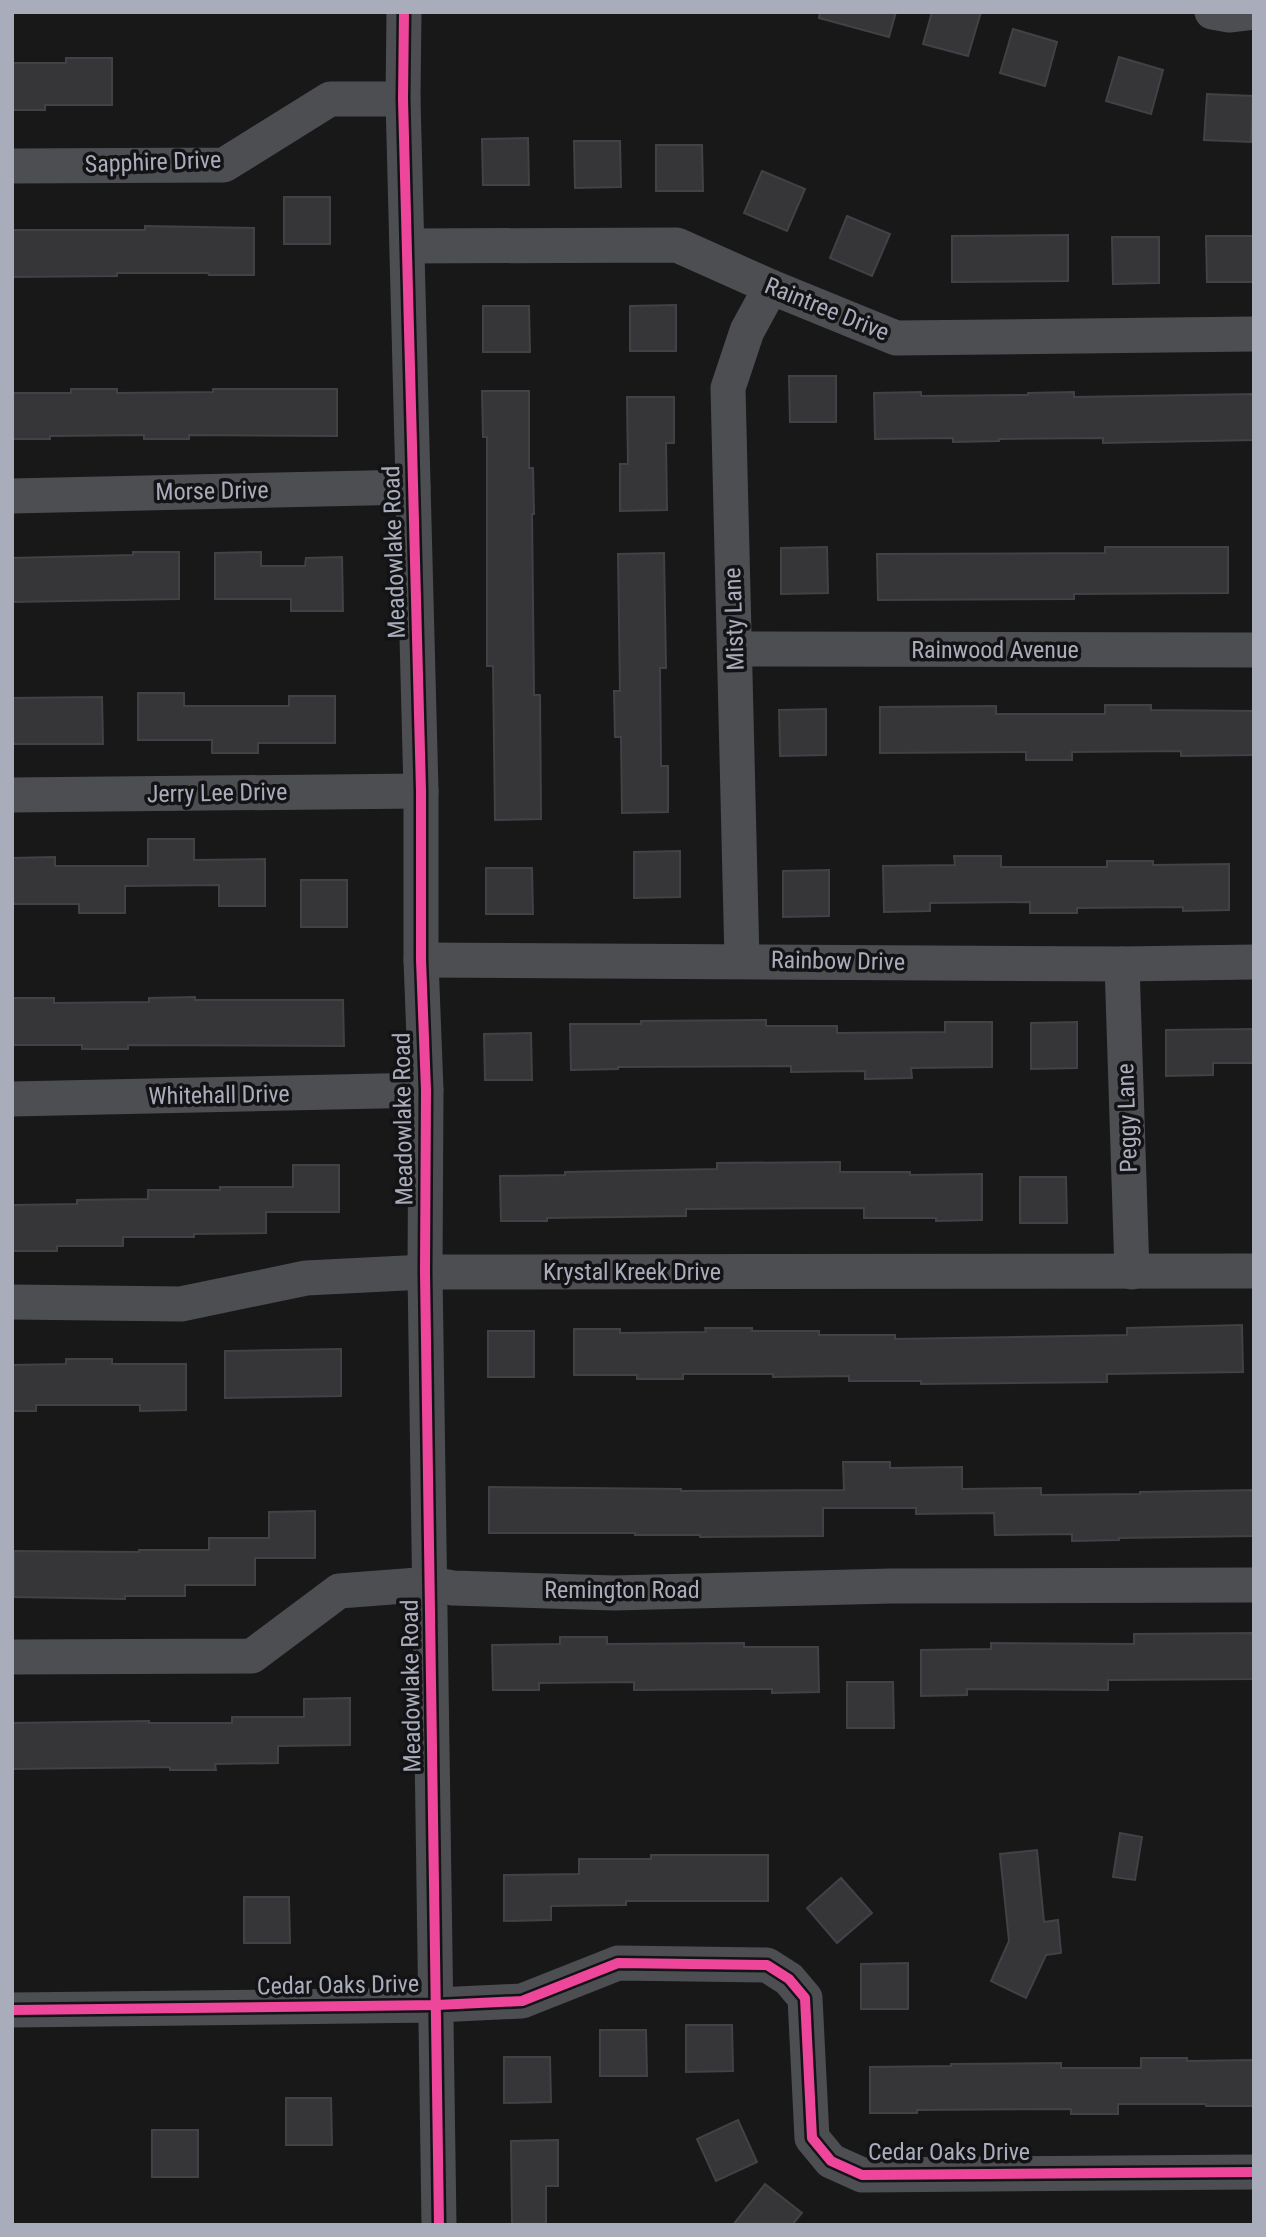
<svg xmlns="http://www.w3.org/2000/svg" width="1266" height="2237" font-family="'Roboto Condensed',sans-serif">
<rect width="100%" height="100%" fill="#181819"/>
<!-- building -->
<g fill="#363638" stroke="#414245" stroke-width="2">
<path d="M 820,12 L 896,12 L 889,37 L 819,18 Z"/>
<path d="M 932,12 L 981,12 L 968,56 L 923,44 Z"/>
<path d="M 1013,29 L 1057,42 L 1045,86 L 1000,73 Z"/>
<path d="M 1119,57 L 1163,70 L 1151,114 L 1106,101 Z"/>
<path d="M 66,58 L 112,58 L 112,105 L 45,105 L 45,110 L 12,110 L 12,63 L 66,63 Z"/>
<path d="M 1207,94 L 1253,96 L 1251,142 L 1204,140 Z"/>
<path d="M 528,138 L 529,185 L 483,185 L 482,139 Z"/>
<path d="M 574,141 L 620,141 L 621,187 L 575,188 Z"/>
<path d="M 656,145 L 702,145 L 703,191 L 656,191 Z"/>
<path d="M 762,171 L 805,189 L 787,231 L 744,213 Z"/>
<rect x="284" y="197" width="46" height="47"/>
<path d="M 847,216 L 890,234 L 872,276 L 830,258 Z"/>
<path d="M 145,226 L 254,228 L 254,275 L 209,275 L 208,273 L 117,273 L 117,276 L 12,277 L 12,230 L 145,230 Z"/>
<path d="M 1068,235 L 1068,281 L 952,282 L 952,236 Z"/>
<path d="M 1206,236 L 1253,236 L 1253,282 L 1207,282 Z"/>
<path d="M 1112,237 L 1159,237 L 1159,283 L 1113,284 Z"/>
<path d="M 676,305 L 676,351 L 630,351 L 630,306 Z"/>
<path d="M 483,306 L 529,306 L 530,352 L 483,352 Z"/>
<path d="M 789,376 L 836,376 L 836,422 L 790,422 Z"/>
<path d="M 71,389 L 117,389 L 117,393 L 213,392 L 213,389 L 337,389 L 337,436 L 189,435 L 189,439 L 144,439 L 144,435 L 50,436 L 50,439 L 12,439 L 12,393 L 71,393 Z"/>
<path d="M 482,391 L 529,391 L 529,468 L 533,468 L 534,514 L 532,514 L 534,695 L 540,695 L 541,819 L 495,820 L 493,666 L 487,666 L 487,437 L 483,437 Z"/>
<path d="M 921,392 L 921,396 L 1028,395 L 1028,393 L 1074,392 L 1074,397 L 1254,394 L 1254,440 L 1103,443 L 1103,438 L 999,439 L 999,441 L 953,442 L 953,438 L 875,439 L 874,393 Z"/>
<path d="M 627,397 L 674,397 L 674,443 L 666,443 L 667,510 L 620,511 L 620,464 L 628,464 Z"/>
<path d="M 827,547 L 828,593 L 781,594 L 781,548 Z"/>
<path d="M 1105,547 L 1228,547 L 1228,593 L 1074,594 L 1074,599 L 878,600 L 877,554 L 1105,553 Z"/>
<path d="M 133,552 L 179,552 L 179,599 L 12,602 L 12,558 L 133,555 Z"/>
<path d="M 261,552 L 261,566 L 305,566 L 306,558 L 342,557 L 343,611 L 291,611 L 291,599 L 215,599 L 215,553 Z"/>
<path d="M 664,553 L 666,668 L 660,668 L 661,766 L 668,766 L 668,812 L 622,813 L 621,737 L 615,737 L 614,691 L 620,691 L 618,554 Z"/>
<path d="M 138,693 L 184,693 L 184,706 L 289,706 L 289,696 L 335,696 L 335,743 L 258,743 L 258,753 L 212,753 L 212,740 L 138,740 Z"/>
<path d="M 102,697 L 103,744 L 12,744 L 12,698 Z"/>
<path d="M 1105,705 L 1151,705 L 1151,710 L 1254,711 L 1254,755 L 1181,756 L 1181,751 L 1072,752 L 1072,760 L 1026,760 L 1026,752 L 880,753 L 880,707 L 996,706 L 996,714 L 1105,714 Z"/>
<path d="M 826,709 L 826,755 L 780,756 L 779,710 Z"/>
<path d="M 148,839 L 194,839 L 194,860 L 265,859 L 265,906 L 219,906 L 219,885 L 125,886 L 125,913 L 79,913 L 79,904 L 12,904 L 12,858 L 55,857 L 55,866 L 148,866 Z"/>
<path d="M 680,851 L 680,897 L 634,898 L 634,852 Z"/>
<path d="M 954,856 L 1001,856 L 1001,867 L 1107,867 L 1107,861 L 1153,861 L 1153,865 L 1229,864 L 1229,910 L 1183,911 L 1183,907 L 1077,908 L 1077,913 L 1030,913 L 1030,902 L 930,903 L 930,911 L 884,912 L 883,866 L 955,865 Z"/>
<path d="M 486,868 L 532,868 L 533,914 L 486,914 Z"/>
<path d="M 829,870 L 829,916 L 783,917 L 783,871 Z"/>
<rect x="301" y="880" width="46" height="47"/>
<path d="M 195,997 L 195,1000 L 343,1000 L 344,1046 L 128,1045 L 128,1049 L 82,1049 L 82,1045 L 12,1045 L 12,998 L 54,998 L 54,1003 L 149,1002 L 149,998 Z"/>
<path d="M 766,1020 L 766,1026 L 837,1026 L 837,1033 L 945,1032 L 945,1022 L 992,1022 L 992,1067 L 911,1068 L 912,1078 L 865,1079 L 865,1071 L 791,1072 L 791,1066 L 618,1067 L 618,1069 L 571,1070 L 570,1024 L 641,1024 L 641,1021 Z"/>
<path d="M 1077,1022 L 1077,1068 L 1031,1069 L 1031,1023 Z"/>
<path d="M 1254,1029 L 1254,1063 L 1213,1063 L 1213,1075 L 1166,1076 L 1166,1030 Z"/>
<path d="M 531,1033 L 532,1080 L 485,1080 L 484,1034 Z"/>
<path d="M 840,1162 L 840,1172 L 910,1172 L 910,1175 L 982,1174 L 982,1220 L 936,1221 L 936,1218 L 864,1218 L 864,1208 L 686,1209 L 686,1216 L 547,1218 L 547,1221 L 501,1221 L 500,1176 L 565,1175 L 565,1172 L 717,1169 L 717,1163 Z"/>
<path d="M 293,1165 L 339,1165 L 339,1212 L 266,1212 L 266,1233 L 194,1234 L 194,1237 L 123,1237 L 123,1246 L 57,1246 L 57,1251 L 12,1251 L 12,1205 L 77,1204 L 77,1200 L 148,1199 L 148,1190 L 220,1190 L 220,1187 L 293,1187 Z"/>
<path d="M 1020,1177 L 1066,1177 L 1067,1223 L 1020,1223 Z"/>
<path d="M 1242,1325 L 1243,1372 L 1107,1374 L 1107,1382 L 921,1384 L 921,1381 L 849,1381 L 849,1376 L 773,1377 L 773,1374 L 683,1374 L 683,1379 L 637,1379 L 637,1375 L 574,1375 L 574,1329 L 620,1329 L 620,1333 L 706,1332 L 705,1328 L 752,1328 L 752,1331 L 819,1331 L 819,1335 L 895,1335 L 895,1339 L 1127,1335 L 1127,1328 Z"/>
<rect x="488" y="1331" width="46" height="46"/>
<path d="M 341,1349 L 341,1396 L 225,1398 L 225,1351 Z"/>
<path d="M 66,1359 L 112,1359 L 112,1364 L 186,1364 L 186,1410 L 140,1411 L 140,1405 L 36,1405 L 36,1411 L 12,1411 L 12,1365 L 66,1364 Z"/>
<path d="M 843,1462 L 890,1462 L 890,1468 L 962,1467 L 962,1489 L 1041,1488 L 1041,1495 L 1140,1494 L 1140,1492 L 1254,1490 L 1254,1536 L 1119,1538 L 1119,1540 L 1072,1541 L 1072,1534 L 995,1535 L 994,1513 L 916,1514 L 916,1508 L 823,1508 L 823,1536 L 700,1537 L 700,1535 L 635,1535 L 635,1533 L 489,1533 L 489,1487 L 681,1489 L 681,1491 L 844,1490 Z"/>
<path d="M 315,1511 L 315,1558 L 255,1558 L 255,1585 L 185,1585 L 185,1596 L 125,1596 L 125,1599 L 14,1597 L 14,1551 L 139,1552 L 139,1550 L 209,1550 L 209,1538 L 269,1538 L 269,1512 Z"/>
<path d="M 1254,1633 L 1254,1679 L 1108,1680 L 1108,1690 L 967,1689 L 967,1695 L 921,1696 L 921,1650 L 991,1649 L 991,1643 L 1134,1644 L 1134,1634 Z"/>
<path d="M 560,1637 L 607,1637 L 607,1644 L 744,1643 L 744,1647 L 818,1647 L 819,1692 L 772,1693 L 772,1689 L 634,1690 L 634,1682 L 539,1683 L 539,1690 L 493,1690 L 492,1645 L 560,1644 Z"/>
<path d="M 847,1682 L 893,1682 L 894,1728 L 847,1728 Z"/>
<path d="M 350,1698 L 350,1745 L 278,1746 L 278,1763 L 215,1764 L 216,1770 L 170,1770 L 170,1767 L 12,1769 L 12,1723 L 149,1721 L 149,1723 L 232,1723 L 232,1717 L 304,1717 L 304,1699 Z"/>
<path d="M 1120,1833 L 1142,1837 L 1135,1880 L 1113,1877 Z"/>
<path d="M 1037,1850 L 1044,1922 L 1058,1920 L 1061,1953 L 1046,1955 L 1026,1998 L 991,1981 L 1009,1941 L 1000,1854 Z"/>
<path d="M 651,1855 L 768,1855 L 768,1901 L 626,1901 L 626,1905 L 551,1906 L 551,1920 L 504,1921 L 504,1875 L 579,1874 L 579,1859 L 651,1859 Z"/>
<path d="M 841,1878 L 872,1913 L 837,1943 L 807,1908 Z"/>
<path d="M 244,1897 L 289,1897 L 290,1943 L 244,1943 Z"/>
<path d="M 908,1963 L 908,2009 L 861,2009 L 861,1964 Z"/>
<path d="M 686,2025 L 732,2025 L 733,2071 L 686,2072 Z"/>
<path d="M 600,2030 L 646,2030 L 647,2076 L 600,2076 Z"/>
<path d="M 504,2057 L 550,2057 L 551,2102 L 504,2103 Z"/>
<path d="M 1141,2058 L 1187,2058 L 1187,2061 L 1253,2060 L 1253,2106 L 1206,2106 L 1206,2104 L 1118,2104 L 1118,2114 L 1071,2114 L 1071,2109 L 917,2110 L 917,2113 L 870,2113 L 870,2067 L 951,2066 L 951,2064 L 1061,2063 L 1061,2068 L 1141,2068 Z"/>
<path d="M 286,2098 L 331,2098 L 332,2145 L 286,2145 Z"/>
<path d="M 738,2120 L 757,2162 L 716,2181 L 697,2139 Z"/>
<rect x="152" y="2130" width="46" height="47"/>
<path d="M 558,2140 L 558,2186 L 546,2186 L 546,2225 L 512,2225 L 511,2141 Z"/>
<path d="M 765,2184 L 802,2213 L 792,2225 L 733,2225 Z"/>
</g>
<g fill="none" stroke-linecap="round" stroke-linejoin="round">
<!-- minor -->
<g stroke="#4c4e52" stroke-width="35">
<path d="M 404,12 L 403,99 L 421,791 L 421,960 L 426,1090 L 425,1272 L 439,2225"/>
<path d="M 1212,12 L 1229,15 L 1254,12"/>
<path d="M 12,166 L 224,165 L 330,99 L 403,99"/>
<path d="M 408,246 L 677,245 L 771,287 L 896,338 L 1254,334"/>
<path d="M 12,496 L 413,487"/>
<path d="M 736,649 L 1254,650"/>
<path d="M 12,795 L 421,791"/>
<path d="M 421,960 L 1122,964 L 1254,962"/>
<path d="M 742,961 L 728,388 L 747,331 L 771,287"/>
<path d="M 1122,964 L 1132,1272"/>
<path d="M 12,1099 L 426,1090"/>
<path d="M 12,1302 L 181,1304 L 306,1278 L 425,1272 L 1254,1271"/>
<path d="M 12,1657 L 252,1656 L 339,1591 L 431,1584 L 453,1588 L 614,1593 L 891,1586 L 1254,1585"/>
<path d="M 12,2010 L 437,2005 L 522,2001 L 618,1963 L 767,1965 L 789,1979 L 805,1998 L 812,2138 L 831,2161 L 862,2175 L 1254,2172"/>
</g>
<defs>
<g id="cycleway">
<path d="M 404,12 L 403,99 L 421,791 L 421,960 L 426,1090 L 425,1272 L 439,2225"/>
<path d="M 12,2010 L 437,2005 L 522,2001 L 618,1963 L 767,1965 L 789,1979 L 805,1998 L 812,2138 L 831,2161 L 862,2175 L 1254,2172"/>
</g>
</defs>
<!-- cycleway casing -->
<use href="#cycleway" stroke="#131215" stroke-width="15"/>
<!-- cycleway -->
<use href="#cycleway" stroke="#ed469a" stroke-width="10"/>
</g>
<g text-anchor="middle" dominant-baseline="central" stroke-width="7" stroke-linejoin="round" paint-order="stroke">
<!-- street labels -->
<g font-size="24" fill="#a9adbb" stroke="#131215">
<text transform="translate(153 162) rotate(-2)">Sapphire Drive</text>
<text transform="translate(827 309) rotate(22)">Raintree Drive</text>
<text transform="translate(212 491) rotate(-1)">Morse Drive</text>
<text transform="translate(394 552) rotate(-92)">Meadowlake Road</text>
<text transform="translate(734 619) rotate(-92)">Misty Lane</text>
<text x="995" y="650">Rainwood Avenue</text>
<text transform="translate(217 793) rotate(-1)">Jerry Lee Drive</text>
<text transform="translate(838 961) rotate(1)">Rainbow Drive</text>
<text transform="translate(219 1095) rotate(-1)">Whitehall Drive</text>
<text transform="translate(1127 1118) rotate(-92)">Peggy Lane</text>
<text transform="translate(403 1119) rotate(-91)">Meadowlake Road</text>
<text x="632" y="1272">Krystal Kreek Drive</text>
<text x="622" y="1590">Remington Road</text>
<text transform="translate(411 1686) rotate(-91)">Meadowlake Road</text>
<text transform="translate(338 1985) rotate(-1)">Cedar Oaks Drive</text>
<text x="949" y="2152">Cedar Oaks Drive</text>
</g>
</g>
<!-- border -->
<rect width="1266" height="2237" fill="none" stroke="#a9adbb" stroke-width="28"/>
</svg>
